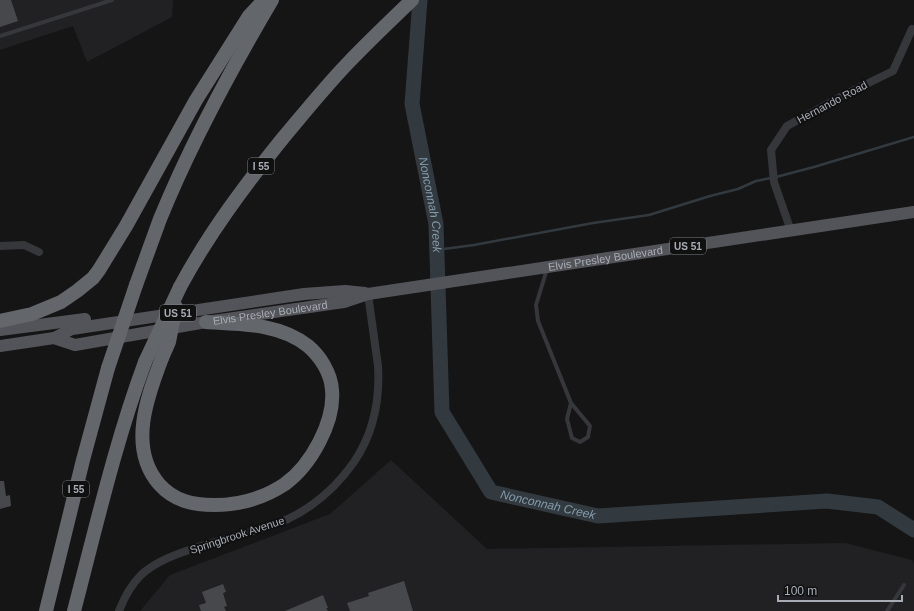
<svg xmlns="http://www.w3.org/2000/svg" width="914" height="611" font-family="Arial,sans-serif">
<rect width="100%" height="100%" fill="#151516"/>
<!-- built -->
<g fill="#212123">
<path d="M 0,0 L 173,0 L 172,17 L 87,62 L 73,26 L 0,50 Z"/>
<path d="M 391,460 L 487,549 L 845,543 L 912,560 L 914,564 L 914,611 L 140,611 L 170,575 L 330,514 Z"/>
</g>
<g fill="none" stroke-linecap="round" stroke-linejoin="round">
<!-- stream -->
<g stroke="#323a3f" stroke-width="2.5">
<path d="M 776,177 L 814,167 L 914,137"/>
<path d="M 436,250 L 474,245 L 593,223 L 649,215 L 710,196 L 738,189 L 756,181 L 771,178"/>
</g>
<!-- river -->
<path stroke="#323a3f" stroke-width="15" id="s1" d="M 420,0 L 412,104 L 436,224 L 442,412 L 491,492 L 598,516 L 827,501 L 878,507 L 914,530"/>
</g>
<!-- building -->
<g fill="#47484b">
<path d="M 0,0 L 11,0 L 18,21 L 0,27 Z"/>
<path d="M 0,481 L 4,481 L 6,496 L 10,495 L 11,506 L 0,509 Z"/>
<path d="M 404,581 L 413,611 L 350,611 L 347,603 L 369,596 L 368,593 Z"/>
<path d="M 223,584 L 226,592 L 223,593 L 227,606 L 224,607 L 226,611 L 201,611 L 199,605 L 206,603 L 202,592 Z"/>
<path d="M 323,595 L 328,608 L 326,608 L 328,611 L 285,611 Z"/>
</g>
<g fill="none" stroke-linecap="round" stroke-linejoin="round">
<!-- service -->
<g stroke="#36373b" stroke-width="4">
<path d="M 0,36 L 112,0"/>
<path d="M 547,269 L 536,305 L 538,321 L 571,403 L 567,419 L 572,438 L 580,442 L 588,437 L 590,426 L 571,403"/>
<path d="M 887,611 L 904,585"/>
</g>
<!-- minor -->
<g stroke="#36373b" stroke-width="8">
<path d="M 791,231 L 774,182 L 771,150 L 787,126 L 846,94 L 893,71 L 912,29"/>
<path d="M 0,246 L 24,245 L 39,252"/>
<path d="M 119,611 C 124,598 131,585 141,575 C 155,562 174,555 192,549 C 223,539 257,532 288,519 C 315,506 337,486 354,462 C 373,434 380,400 378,366 L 368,294"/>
</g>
<!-- primary -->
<g stroke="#535459" stroke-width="12">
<path d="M 0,330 L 85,319"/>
<path id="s2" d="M 54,338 L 75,345 L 206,322 L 344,302 L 368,294 L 914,212"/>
<path d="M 0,346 L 54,338 L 72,329 L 304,294 L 345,291 L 365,293"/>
</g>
<!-- motorway -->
<g stroke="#63666b" stroke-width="14">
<path d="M 136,285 C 144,263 152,241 160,219 C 191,143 230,71 272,0"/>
<path d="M 180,287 C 209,233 245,185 283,138 C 304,113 325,87 347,64 C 368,42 390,21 412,0"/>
<path d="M 0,321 L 32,314 L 61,302 L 77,291 L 93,278 L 99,270 L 126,226 L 196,100 L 249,16 L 264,0"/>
<path d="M 162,358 C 147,397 128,448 159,484 C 174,501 193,505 214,505 C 239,505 264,498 285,484 C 311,465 335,422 332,390 C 331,373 320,356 308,346 C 280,323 239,324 206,322"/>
<path d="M 46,611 L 83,460 L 108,368"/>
<path d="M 74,611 C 96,527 115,443 145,362"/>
</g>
<!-- motorway-bridge -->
<g stroke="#63666b" stroke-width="14">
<path d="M 162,358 L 169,342 L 176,307"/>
<path d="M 145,362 L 180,287"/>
<path d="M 108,368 L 136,285"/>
</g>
</g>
<g text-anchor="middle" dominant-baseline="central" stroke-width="4" stroke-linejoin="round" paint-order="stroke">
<!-- shield labels -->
<g fill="#101011" stroke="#7a7e84" stroke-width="1">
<rect x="248" y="158" width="26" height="16" rx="3"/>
<rect x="670" y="238" width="36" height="16" rx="3"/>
<rect x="160" y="305" width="36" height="16" rx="3"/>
<rect x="63" y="481" width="26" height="16" rx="3"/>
</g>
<g font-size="10" font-weight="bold" fill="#a8adb5">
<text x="261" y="166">I 55</text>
<text x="688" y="246">US 51</text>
<text x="178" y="313">US 51</text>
<text x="76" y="489">I 55</text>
</g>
<!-- street labels -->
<g font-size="11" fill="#a8adb5" stroke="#101011">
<text transform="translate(832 102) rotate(-28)">Hernando Road</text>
<text stroke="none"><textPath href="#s2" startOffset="560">Elvis Presley Boulevard</textPath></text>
<text stroke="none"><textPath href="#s2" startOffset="220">Elvis Presley Boulevard</textPath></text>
<text transform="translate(237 535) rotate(-18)">Springbrook Avenue</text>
</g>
<!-- water labels -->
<g font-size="12" font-style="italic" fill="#839bac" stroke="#101011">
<text stroke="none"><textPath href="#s1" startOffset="207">Nonconnah Creek</textPath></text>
<text stroke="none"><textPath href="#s1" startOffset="567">Nonconnah Creek</textPath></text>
</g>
</g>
<!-- scale -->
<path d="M778 595v6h124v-6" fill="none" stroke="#a8adb5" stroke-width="2"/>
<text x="784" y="595" font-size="12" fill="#a8adb5" stroke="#101011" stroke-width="3" paint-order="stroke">100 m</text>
</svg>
